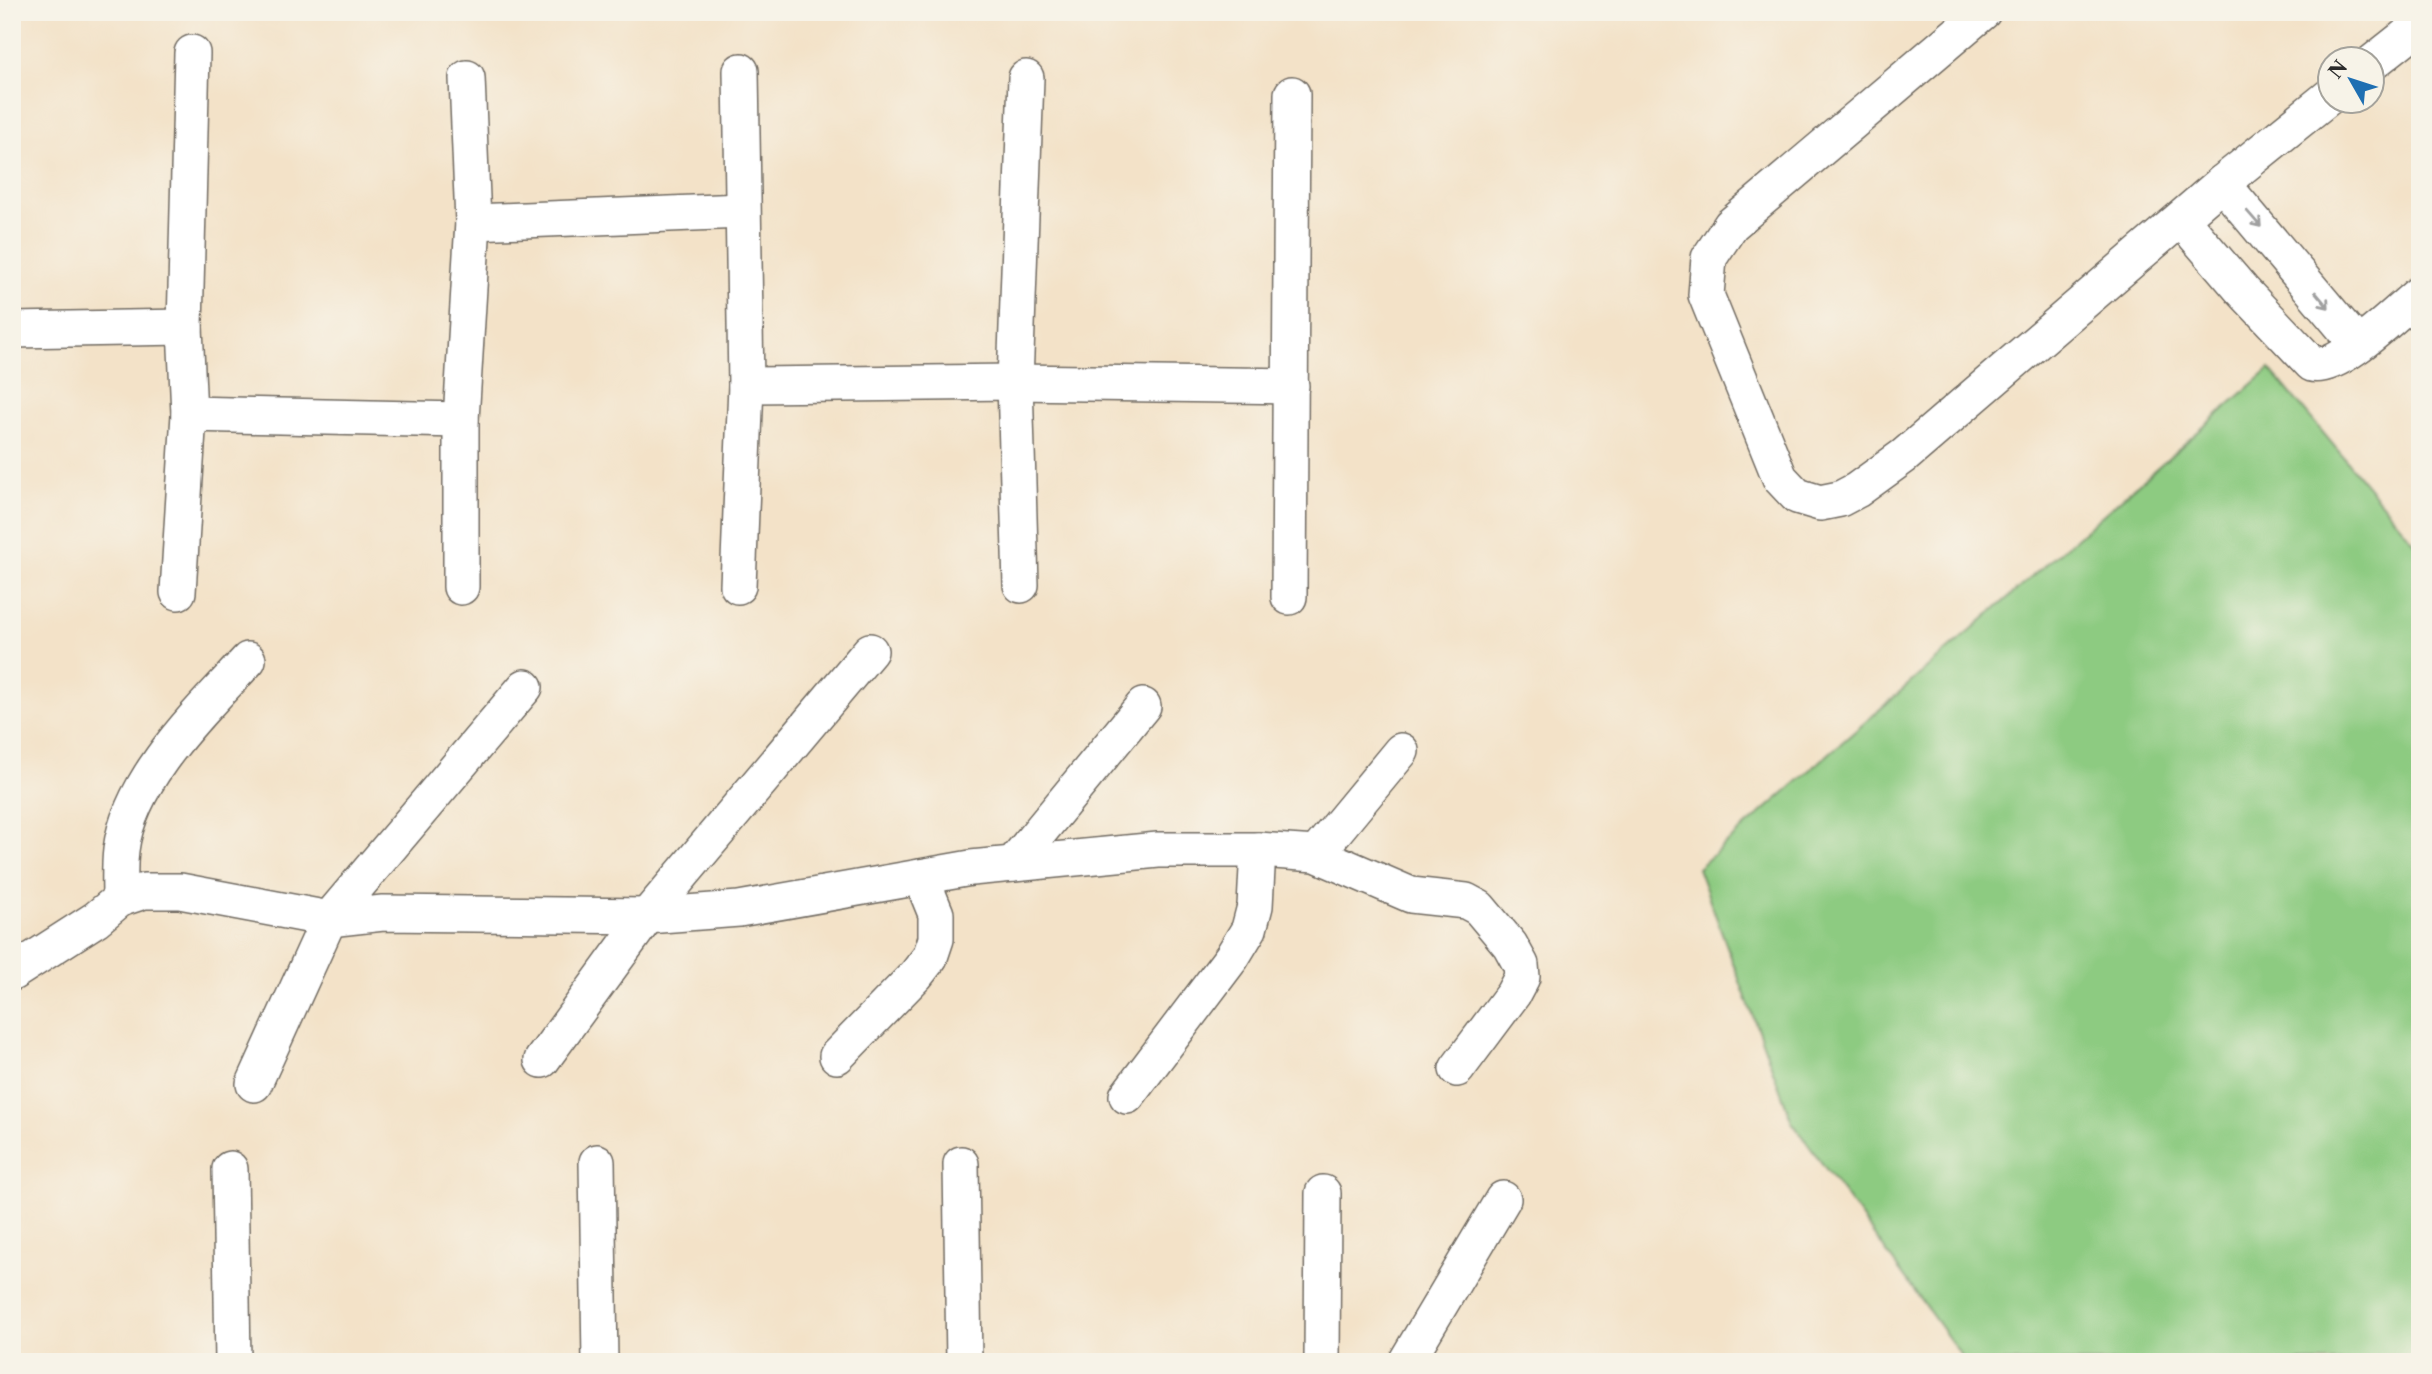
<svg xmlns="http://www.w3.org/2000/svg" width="2432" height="1374" font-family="'Libre Caslon Text',serif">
<rect width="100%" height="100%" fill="#f7f3e8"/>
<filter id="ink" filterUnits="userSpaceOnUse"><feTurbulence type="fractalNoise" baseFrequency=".0143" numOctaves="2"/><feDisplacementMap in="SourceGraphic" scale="14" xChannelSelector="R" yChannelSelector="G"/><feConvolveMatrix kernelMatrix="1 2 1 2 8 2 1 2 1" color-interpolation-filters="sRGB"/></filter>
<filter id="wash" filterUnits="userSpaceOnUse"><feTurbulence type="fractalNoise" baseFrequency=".00686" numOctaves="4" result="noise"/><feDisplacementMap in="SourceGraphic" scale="28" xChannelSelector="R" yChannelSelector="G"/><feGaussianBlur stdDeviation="1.57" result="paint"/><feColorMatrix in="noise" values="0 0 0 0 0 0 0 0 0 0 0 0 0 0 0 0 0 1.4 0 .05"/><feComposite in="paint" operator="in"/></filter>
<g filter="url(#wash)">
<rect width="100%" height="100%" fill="#f3e2c8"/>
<!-- green -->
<path fill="#8dcb81" stroke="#5c7b56" stroke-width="2" d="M 2270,369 L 2420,549 L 2420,1362 L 1966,1362 L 1792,1122 L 1698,868 Z"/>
</g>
<g filter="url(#ink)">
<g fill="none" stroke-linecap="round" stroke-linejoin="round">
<defs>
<g id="street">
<path d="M 1983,12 L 1731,225 L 1709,258 L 1706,295 L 1780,478 L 1797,496 L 1820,503 L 1840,499 L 1857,490 L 1904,456 L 2222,183 L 2330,96"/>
<path d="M 2372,63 L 2420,25"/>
<path d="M 2222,183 L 2358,345"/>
<path d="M 2181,219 L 2242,290 L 2312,364 C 2338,372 2399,310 2420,293"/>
<path d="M 473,222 L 742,211"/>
<path d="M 12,330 L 185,327"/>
<path d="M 746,385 L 1015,382 L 1291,386"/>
<path d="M 189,414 L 461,420"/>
<path d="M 1021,585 L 1015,382 L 1026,78"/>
<path d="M 738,586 L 746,385 L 741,71"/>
<path d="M 461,587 L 461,420 L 473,222 L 467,78"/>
<path d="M 178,592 L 189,414 L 185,327 L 192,53"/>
<path d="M 1289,597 L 1292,94"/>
<path d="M 1316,854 L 1401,751"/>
<path d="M 1013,864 L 1143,706"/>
<path d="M 120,899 C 120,883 119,866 121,850 C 130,778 201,711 248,660"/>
<path d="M 12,973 L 96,919 L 120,899 L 144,891 L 180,891 L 329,919 L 383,913 L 647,916 L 739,909 L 971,868 L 1013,864 L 1158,850 L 1258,850 L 1316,854 L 1411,895 L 1466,901 L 1479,908 L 1510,945 L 1521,965 L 1522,977 L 1513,994 L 1457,1069"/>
<path d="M 837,1056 L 916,975 L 930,957 L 936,939 L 936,914 L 921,877"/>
<path d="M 542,1060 L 647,916 L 870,651"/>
<path d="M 254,1084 L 329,919 L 525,687"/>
<path d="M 1127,1096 L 1232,957 L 1249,929 L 1255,906 L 1258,850"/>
<path d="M 597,1162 L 600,1362"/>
<path d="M 961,1164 L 964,1362"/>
<path d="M 230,1169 L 233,1362"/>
<path d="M 1322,1362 L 1323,1193"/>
<path d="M 1406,1362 L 1503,1199"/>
</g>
</defs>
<!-- street casing -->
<use href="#street" stroke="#716b62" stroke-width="38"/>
<!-- street -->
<use href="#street" stroke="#fff" stroke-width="35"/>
</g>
<!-- one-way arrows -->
<defs><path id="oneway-shaft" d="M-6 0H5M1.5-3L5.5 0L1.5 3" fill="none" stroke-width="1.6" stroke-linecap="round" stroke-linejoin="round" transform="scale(1.75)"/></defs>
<g stroke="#a0a0a0">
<use href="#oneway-shaft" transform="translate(2254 219) rotate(49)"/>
<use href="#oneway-shaft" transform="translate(2322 300) rotate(50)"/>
</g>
</g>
<!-- margin -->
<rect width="2432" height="1374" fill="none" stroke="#f7f3e8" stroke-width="42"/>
<!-- north arrow -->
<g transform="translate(2351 80) rotate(309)"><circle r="33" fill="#f7f3e8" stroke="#a5a39c" stroke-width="2"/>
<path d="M0-5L12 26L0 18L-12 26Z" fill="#1f6fb2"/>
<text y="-10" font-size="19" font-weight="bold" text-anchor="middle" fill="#2b2b2b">N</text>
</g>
</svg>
